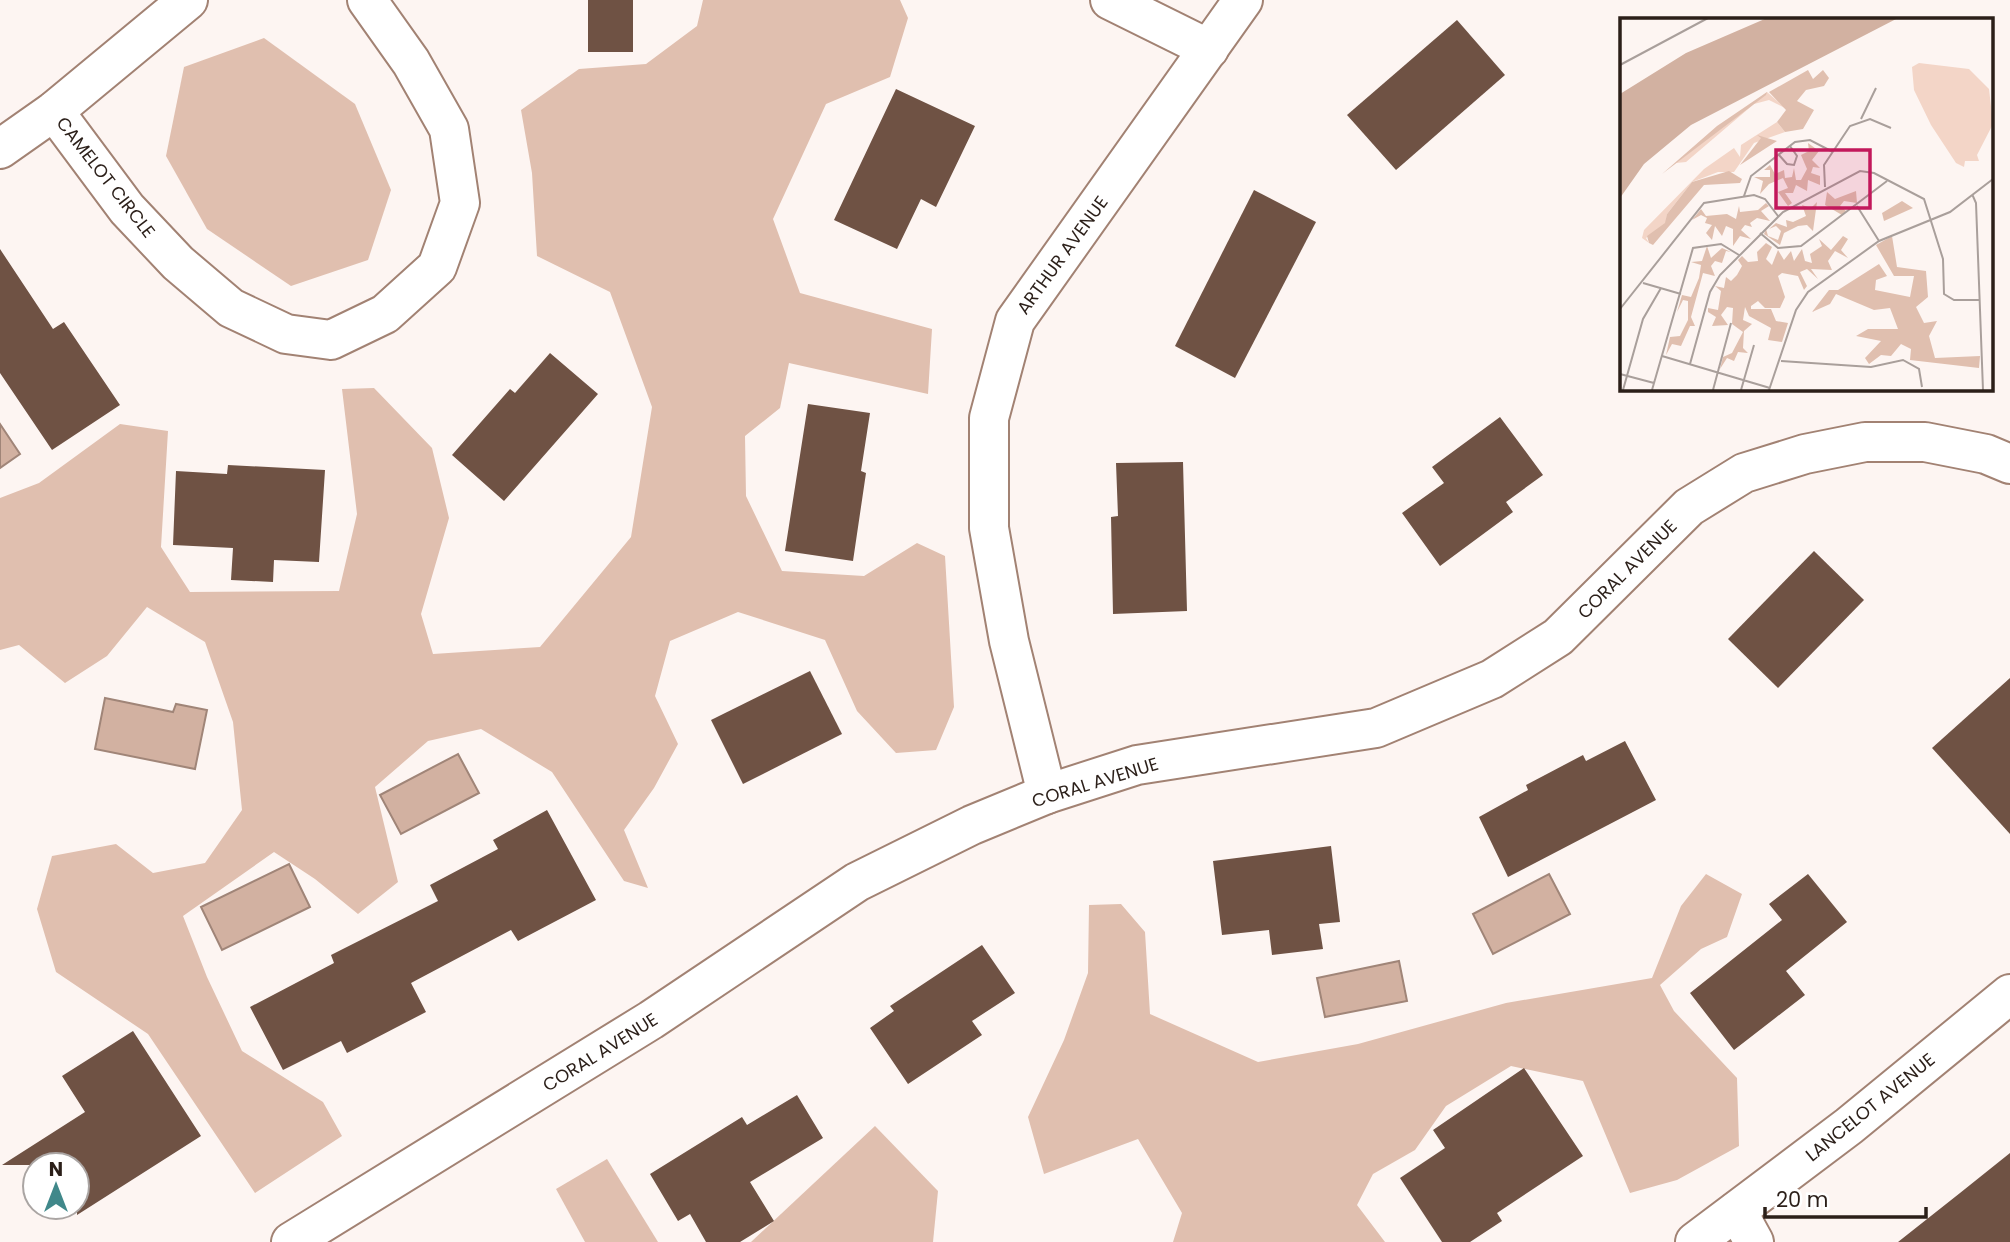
<svg xmlns="http://www.w3.org/2000/svg" width="2010" height="1242" font-family="Poppins,sans-serif">
<rect width="100%" height="100%" fill="#fdf5f2"/>
<!-- forest -->
<g fill="#e0bfaf">
<path d="M 703,0 L 900,0 L 908,18 L 890,77 L 826,104 L 773,219 L 800,293 L 932,329 L 928,394 L 789,363 L 780,408 L 745,436 L 746,496 L 782,571 L 864,576 L 917,543 L 945,556 L 954,707 L 936,750 L 896,753 L 857,711 L 825,640 L 738,612 L 670,641 L 655,696 L 678,744 L 654,788 L 624,830 L 648,888 L 624,881 L 552,772 L 481,729 L 428,741 L 375,787 L 398,882 L 358,914 L 315,879 L 274,852 L 183,916 L 207,977 L 242,1051 L 323,1102 L 342,1136 L 255,1193 L 148,1034 L 56,972 L 37,909 L 52,856 L 116,844 L 153,873 L 205,863 L 242,810 L 233,722 L 205,642 L 147,607 L 107,656 L 65,683 L 19,645 L 0,650 L 0,498 L 39,483 L 120,424 L 168,431 L 161,547 L 190,592 L 339,591 L 357,514 L 342,389 L 374,388 L 432,448 L 449,518 L 421,614 L 433,654 L 540,647 L 631,537 L 652,407 L 610,292 L 537,256 L 532,173 L 521,110 L 579,69 L 646,64 L 697,26 Z"/>
<path d="M 264,38 L 355,104 L 391,190 L 368,260 L 291,286 L 207,229 L 166,156 L 184,67 Z"/>
<path d="M 1706,874 L 1742,894 L 1727,937 L 1701,949 L 1660,985 L 1674,1011 L 1737,1078 L 1739,1146 L 1677,1180 L 1630,1193 L 1583,1081 L 1511,1066 L 1446,1106 L 1415,1150 L 1373,1174 L 1357,1205 L 1385,1242 L 1173,1242 L 1182,1213 L 1138,1139 L 1044,1174 L 1028,1117 L 1064,1040 L 1088,973 L 1089,905 L 1121,904 L 1145,932 L 1150,1014 L 1258,1062 L 1358,1044 L 1506,1003 L 1652,978 L 1681,906 Z"/>
<path d="M 875,1126 L 938,1191 L 933,1242 L 751,1242 Z"/>
<path d="M 607,1159 L 658,1242 L 585,1242 L 556,1189 Z"/>
</g>
<!-- water -->
<g fill="#d2b1a1" stroke="#a08578" stroke-width="2">
<path d="M 0,424 L 20,454 L 0,468 Z"/>
<path d="M 105,698 L 173,712 L 176,704 L 207,710 L 195,769 L 95,749 Z"/>
<path d="M 458,754 L 479,793 L 401,834 L 380,795 Z"/>
<path d="M 289,864 L 310,907 L 222,950 L 201,907 Z"/>
<path d="M 1549,874 L 1570,914 L 1493,954 L 1473,914 Z"/>
<path d="M 1399,961 L 1407,1001 L 1325,1017 L 1317,978 Z"/>
</g>
<!-- building -->
<g fill="#6f5244">
<rect x="588" y="0" width="45" height="52"/>
<path d="M 1457,20 L 1505,75 L 1396,170 L 1347,115 Z"/>
<path d="M 896,89 L 975,126 L 936,207 L 921,199 L 897,249 L 834,220 Z"/>
<path d="M 1254,190 L 1316,222 L 1235,378 L 1175,346 Z"/>
<path d="M 0,249 L 53,329 L 64,322 L 120,405 L 52,450 L 0,373 Z"/>
<path d="M 550,353 L 598,394 L 504,501 L 452,455 L 510,389 L 515,393 Z"/>
<path d="M 808,404 L 870,413 L 861,471 L 866,473 L 853,561 L 785,551 Z"/>
<path d="M 1500,417 L 1543,475 L 1506,502 L 1513,512 L 1440,566 L 1402,513 L 1444,483 L 1432,467 Z"/>
<path d="M 1183,462 L 1187,611 L 1113,614 L 1111,517 L 1118,516 L 1116,463 Z"/>
<path d="M 228,465 L 325,470 L 319,562 L 274,560 L 273,582 L 231,580 L 233,548 L 173,545 L 176,471 L 227,474 Z"/>
<path d="M 1814,551 L 1864,600 L 1778,688 L 1728,639 Z"/>
<path d="M 810,671 L 842,734 L 743,784 L 711,720 Z"/>
<path d="M 2010,678 L 2010,834 L 1932,748 Z"/>
<path d="M 1625,741 L 1656,800 L 1508,877 L 1479,817 L 1528,790 L 1526,785 L 1583,755 L 1586,761 Z"/>
<path d="M 547,810 L 596,900 L 518,941 L 511,930 L 411,983 L 426,1012 L 347,1053 L 341,1041 L 283,1070 L 250,1007 L 334,963 L 331,955 L 438,901 L 430,885 L 498,849 L 493,840 Z"/>
<path d="M 1331,846 L 1340,922 L 1319,924 L 1323,949 L 1272,955 L 1269,930 L 1222,935 L 1213,861 Z"/>
<path d="M 1808,874 L 1847,922 L 1786,971 L 1805,995 L 1734,1050 L 1690,993 L 1782,920 L 1769,904 Z"/>
<path d="M 982,945 L 1015,993 L 972,1021 L 982,1035 L 908,1084 L 870,1028 L 894,1011 L 890,1006 Z"/>
<path d="M 133,1031 L 201,1136 L 77,1215 L 77,1165 L 2,1165 L 85,1112 L 62,1076 Z"/>
<path d="M 1524,1068 L 1583,1156 L 1497,1213 L 1502,1221 L 1470,1242 L 1442,1242 L 1400,1178 L 1445,1148 L 1433,1130 Z"/>
<path d="M 797,1095 L 823,1138 L 750,1182 L 774,1221 L 740,1242 L 706,1242 L 690,1214 L 678,1221 L 650,1174 L 742,1117 L 747,1125 Z"/>
<path d="M 2010,1153 L 2010,1242 L 1898,1242 L 1960,1193 Z"/>
</g>
<g fill="none" stroke-linecap="round" stroke-linejoin="round">
<defs>
<g id="minor">
<path d="M 1110,0 L 1209,49"/>
<path d="M 54,111 L 127,209 L 178,263 L 231,308 L 286,334 L 331,340 L 385,314 L 437,267 L 460,203 L 449,129 L 411,62 L 367,0"/>
<path d="M 0,149 L 54,111 L 188,0"/>
<path d="M 1047,794 L 1009,641 L 989,528 L 989,418 L 1015,321 L 1243,0"/>
<path d="M 1737,1211 L 1754,1242"/>
<path d="M 291,1242 L 651,1020 L 857,882 L 972,825 L 1047,794 L 1137,765 L 1376,728 L 1492,679 L 1558,637 L 1689,507 L 1744,473 L 1805,454 L 1865,442 L 1925,442 L 1986,454 L 2010,464"/>
<path d="M 1695,1242 L 1849,1126 L 2010,994"/>
</g>
</defs>
<!-- minor casing -->
<use href="#minor" stroke="#a28273" stroke-width="42"/>
<!-- minor -->
<use href="#minor" stroke="#fff" stroke-width="38"/>
</g>
<g text-anchor="middle" dominant-baseline="central" stroke-width="7" stroke-linejoin="round" paint-order="stroke">
<!-- street labels -->
<g font-size="18" fill="#2b1f19" stroke="#fff">
<text transform="translate(106 177) rotate(52)">CAMELOT CIRCLE</text>
<text transform="translate(1062 255) rotate(-54)">ARTHUR AVENUE</text>
<text transform="translate(1627 569) rotate(-45)">CORAL AVENUE</text>
<text transform="translate(1095 782) rotate(-17)">CORAL AVENUE</text>
<text transform="translate(600 1052) rotate(-32)">CORAL AVENUE</text>
<text transform="translate(1870 1107) rotate(-39)">LANCELOT AVENUE</text>
</g>
</g>
<!-- overview -->
<g transform="translate(1620 18)">
<rect width="373" height="373" fill="#fdf5f2"/>
<path d="M 299,45 L 349,51 L 369,71 L 373,106 L 357,137 L 359,143 L 345,143 L 344,149 L 336,145 L 311,107 L 294,72 L 292,49 ZM 147,74 L 165,90 L 149,82 L 134,86 L 66,144 L 56,145 ZM 157,104 L 165,114 L 134,125 L 114,154 L 98,154 L 72,164 L 47,196 L 46,205 L 26,220 L 29,225 L 22,220 L 24,212 L 84,151 L 114,130 L 120,139 L 121,127 Z" fill="#f3d5c7"/>
<path d="M 188,52 L 193,61 L 203,52 L 209,60 L 204,68 L 186,72 L 177,83 L 194,92 L 183,111 L 165,114 L 157,104 L 166,92 L 149,74 ZM 147,74 L 146,77 L 42,156 L 97,108 ZM 137,117 L 157,123 L 120,147 L 141,120 ZM 188,125 L 199,133 L 192,142 L 200,150 L 193,149 L 191,155 L 200,158 L 200,167 L 188,162 L 187,173 L 176,167 L 173,175 L 165,175 L 172,185 L 168,188 L 158,174 L 168,170 L 163,160 L 149,166 L 140,176 L 143,163 L 134,159 L 150,159 L 150,152 L 144,152 L 150,147 L 155,156 L 164,152 L 165,160 L 172,159 L 174,150 L 176,162 L 181,162 L 187,151 L 181,137 L 189,133 ZM 109,153 L 122,161 L 120,165 L 84,167 L 33,227 L 29,225 L 27,218 L 45,205 L 47,196 L 72,164 ZM 236,173 L 237,185 L 224,183 L 220,188 L 226,193 L 222,197 L 205,187 L 207,174 L 215,181 ZM 282,183 L 293,190 L 264,203 L 262,195 ZM 197,184 L 193,213 L 187,207 L 178,208 L 164,215 L 160,227 L 144,216 L 146,211 L 148,218 L 158,222 L 161,213 L 156,208 L 149,211 L 156,205 L 167,209 L 166,202 L 173,204 L 186,198 L 182,187 L 191,190 ZM 146,185 L 149,188 L 141,193 L 150,203 L 137,200 L 130,205 L 132,209 L 125,207 L 121,212 L 131,221 L 120,218 L 113,228 L 113,211 L 106,208 L 102,218 L 95,208 L 92,222 L 86,215 L 92,207 L 85,205 L 87,200 L 81,197 L 72,202 L 81,191 L 86,198 L 107,196 L 116,201 L 119,188 L 120,194 L 138,192 ZM 223,218 L 228,221 L 221,232 L 228,240 L 215,233 L 208,243 L 212,252 L 191,251 L 198,261 L 187,251 L 180,254 L 187,268 L 184,272 L 178,258 L 162,255 L 158,258 L 165,279 L 160,290 L 145,290 L 138,283 L 131,288 L 131,291 L 151,291 L 156,303 L 168,305 L 162,324 L 148,322 L 151,310 L 129,298 L 125,289 L 123,302 L 132,306 L 124,313 L 123,330 L 128,335 L 118,334 L 114,343 L 107,340 L 100,351 L 103,339 L 112,335 L 123,314 L 112,306 L 113,290 L 107,289 L 101,297 L 108,307 L 92,308 L 96,299 L 88,294 L 88,290 L 98,292 L 101,273 L 95,268 L 104,270 L 106,259 L 111,263 L 117,257 L 122,248 L 118,242 L 122,238 L 128,244 L 138,243 L 137,234 L 146,225 L 152,229 L 146,241 L 152,247 L 158,232 L 164,242 L 171,233 L 174,243 L 182,231 L 185,243 L 192,245 L 190,236 L 202,228 L 199,221 L 211,232 ZM 272,218 L 277,249 L 306,253 L 308,279 L 296,289 L 304,305 L 317,303 L 309,318 L 315,340 L 360,338 L 359,350 L 290,342 L 291,331 L 281,326 L 271,338 L 261,337 L 249,346 L 245,340 L 261,323 L 236,318 L 248,311 L 278,311 L 270,290 L 254,292 L 216,276 L 210,286 L 192,294 L 209,272 L 218,272 L 259,246 L 267,258 L 256,262 L 255,272 L 290,279 L 294,258 L 274,258 L 256,227 ZM 87,228 L 91,240 L 102,230 L 111,234 L 106,233 L 102,245 L 95,243 L 91,248 L 95,258 L 83,255 L 71,299 L 75,308 L 70,308 L 61,328 L 52,326 L 46,337 L 50,319 L 60,318 L 68,302 L 68,283 L 63,282 L 57,294 L 62,277 L 71,279 L 79,260 L 81,247 L 71,244 L 82,243 Z" fill="#e0bfaf"/>
<path d="M 147,0 L 278,0 L 71,107 L 24,146 L 0,180 L 0,76 L 66,35 Z" fill="#d2b1a1"/>
<path fill="none" stroke="#a99f9b" stroke-width="2" d="M 0,47 L 88,0M 241,101 L 256,70M 159,137 L 167,146 L 174,147 L 177,138 L 170,128M 205,169 L 204,147 L 230,108 L 250,101 L 271,110M 352,176 L 356,185 L 363,372M 124,178 L 131,158 L 175,124 L 190,122 L 213,134M 237,188 L 259,223M 140,215 L 158,230 L 181,228 L 267,163M 23,265 L 61,276M 0,291 L 84,185 L 134,177 L 145,181 L 158,198M 42,338 L 150,370M 161,343 L 251,349 L 283,342 L 299,351 L 302,369M 70,346 L 90,274 L 100,257 L 163,194 L 240,153 L 254,155 L 304,181 L 323,241 L 324,276 L 334,282 L 360,282M 0,356 L 34,365M 3,372 L 23,301 L 41,270M 32,372 L 73,230 L 101,226 L 119,237M 93,372 L 111,305M 121,372 L 134,327M 149,372 L 176,292 L 188,274 L 259,223 L 330,194 L 373,161"/>
<path fill="#c2185b" fill-opacity="0.15" stroke="#c2185b" stroke-width="3.5" d="M 156,132 L 250,132 L 250,190 L 156,190 Z"/>
<rect width="373" height="373" fill="none" stroke="#2b1f19" stroke-width="3.5"/>
</g>
<!-- north arrow -->
<g transform="translate(56 1186)"><circle r="33" fill="#ffffff" stroke="#aaa5a3" stroke-width="2"/>
<path d="M0-5L12 26L0 18L-12 26Z" fill="#40888a"/>
<text y="-10" font-size="19" font-weight="bold" text-anchor="middle" fill="#2b1f19">N</text>
</g>
<!-- scale -->
<path d="M1765 1207v10h161v-10" fill="none" stroke="#2b1f19" stroke-width="3.5"/>
<text x="1776" y="1207" font-size="21" fill="#2b1f19" stroke="#ffffff" stroke-width="5" paint-order="stroke">20 m</text>
</svg>
